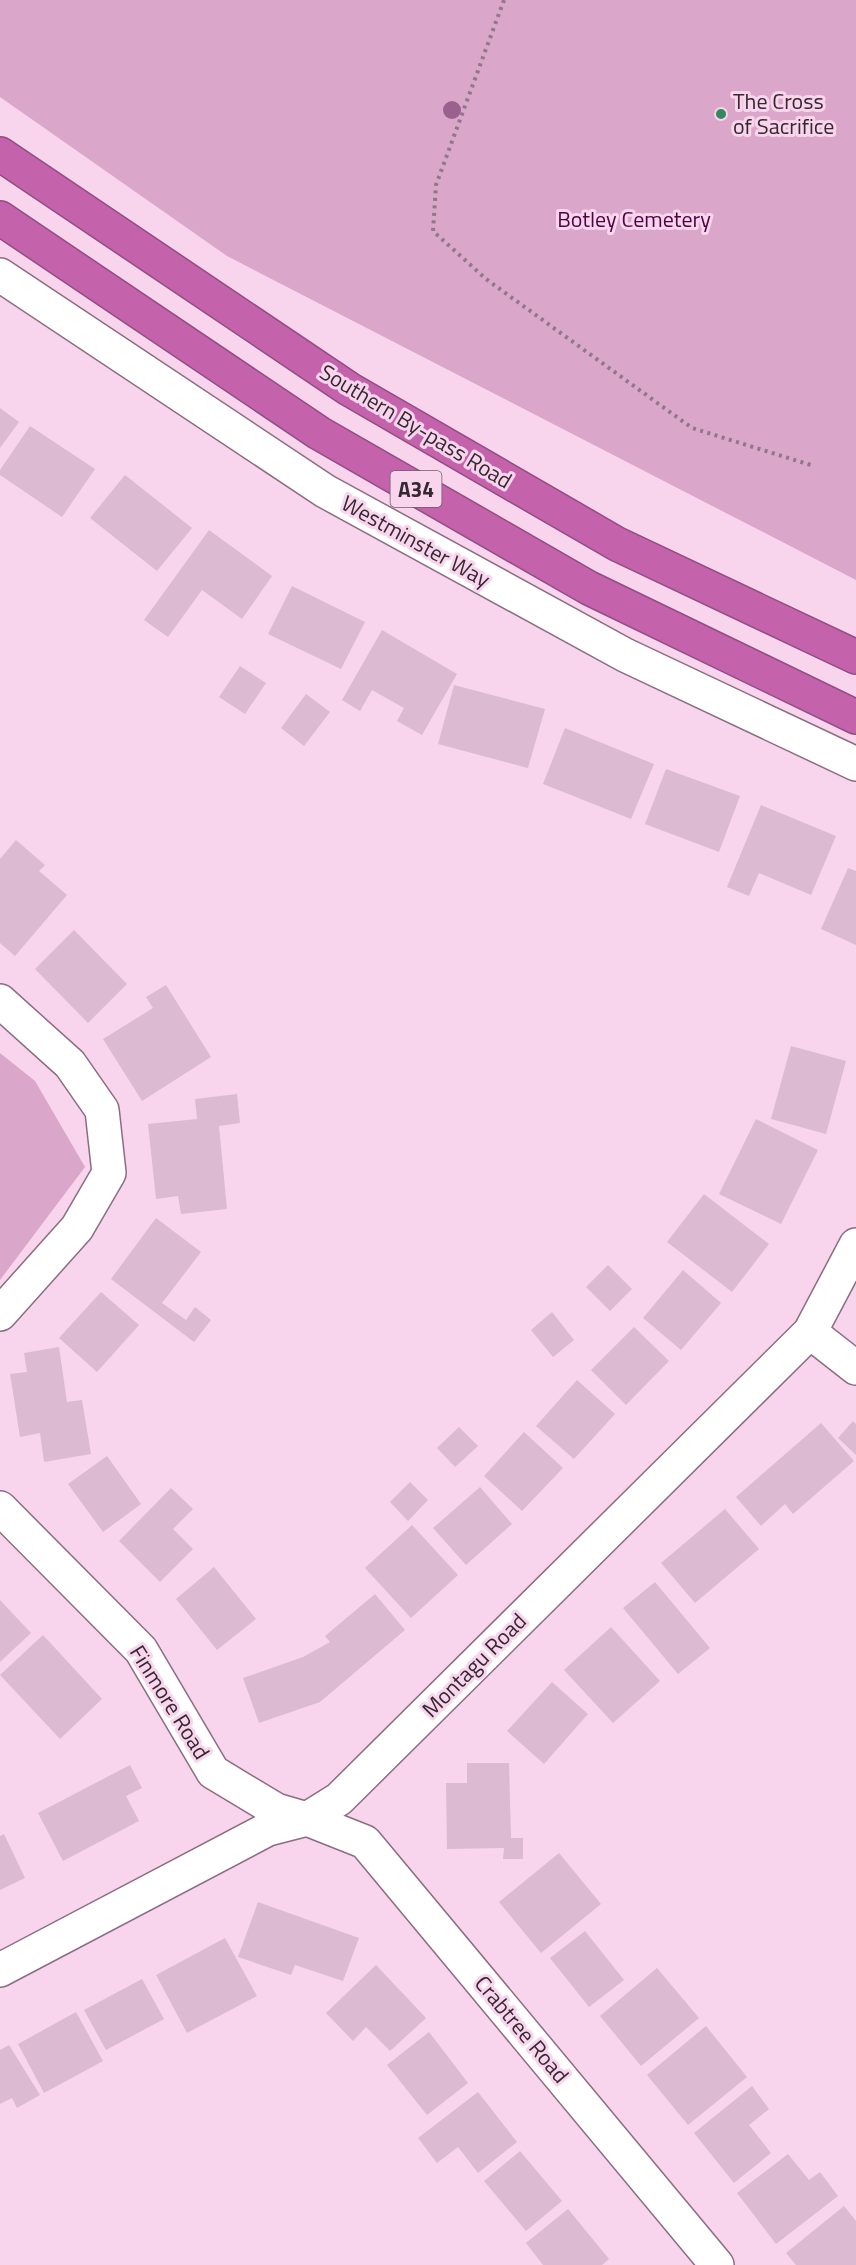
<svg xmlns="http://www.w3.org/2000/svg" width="856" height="2265" font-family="'Titillium Web',sans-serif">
<rect width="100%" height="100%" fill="#f8d5ed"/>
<!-- green -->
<g fill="#daa6ca">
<path d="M 0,0 L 856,0 L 856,580 L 227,256 L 0,97 Z"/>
<path d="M 0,1053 L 35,1081 L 85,1167 L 0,1280 Z"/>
</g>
<!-- building -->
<g fill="#dcbad1">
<path d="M 0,408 L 19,422 L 0,448 Z"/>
<path d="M 30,426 L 95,469 L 62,517 L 0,475 L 0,470 Z"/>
<path d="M 125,475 L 192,528 L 157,571 L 90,518 Z"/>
<path d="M 209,530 L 272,576 L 242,619 L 202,590 L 168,637 L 144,620 Z"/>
<path d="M 292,586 L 365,622 L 341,669 L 268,634 Z"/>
<path d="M 382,630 L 457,674 L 422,735 L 397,721 L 404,708 L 372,690 L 360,711 L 342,700 Z"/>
<path d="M 240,666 L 266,683 L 245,714 L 219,697 Z"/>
<path d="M 454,685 L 545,709 L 528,768 L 438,744 Z"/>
<path d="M 306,694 L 330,712 L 304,746 L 281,728 Z"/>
<path d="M 565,728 L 654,764 L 631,819 L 543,784 Z"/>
<path d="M 666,769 L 740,796 L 719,852 L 645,824 Z"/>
<path d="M 761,805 L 836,836 L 811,895 L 759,873 L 749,896 L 727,887 Z"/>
<path d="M 16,840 L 45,865 L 39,871 L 67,895 L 15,956 L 0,943 L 0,859 Z"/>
<path d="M 848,868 L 856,871 L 856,945 L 821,929 Z"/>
<path d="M 74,930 L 127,984 L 88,1023 L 35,969 Z"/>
<path d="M 166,985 L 211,1057 L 142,1101 L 103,1039 L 153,1008 L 146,997 Z"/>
<path d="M 791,1046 L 846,1061 L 826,1134 L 771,1119 Z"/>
<path d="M 237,1094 L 240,1123 L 219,1126 L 227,1209 L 181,1214 L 178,1196 L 156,1199 L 148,1124 L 197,1119 L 195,1099 Z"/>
<path d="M 756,1119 L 818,1150 L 781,1224 L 719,1194 Z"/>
<path d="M 704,1194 L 769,1244 L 732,1292 L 667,1242 Z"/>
<path d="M 156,1218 L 201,1252 L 162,1303 L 186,1320 L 195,1307 L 211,1320 L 194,1342 L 111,1279 Z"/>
<path d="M 608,1265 L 632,1289 L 610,1311 L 586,1287 Z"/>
<path d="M 683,1270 L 721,1303 L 681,1350 L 643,1318 Z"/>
<path d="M 101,1292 L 139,1325 L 97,1372 L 59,1338 Z"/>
<path d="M 552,1312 L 574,1340 L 553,1357 L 531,1330 Z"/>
<path d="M 634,1327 L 669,1361 L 626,1405 L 591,1370 Z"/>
<path d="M 59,1347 L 67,1402 L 82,1400 L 91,1454 L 44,1462 L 40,1433 L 20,1437 L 10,1374 L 27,1372 L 24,1353 Z"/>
<path d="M 577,1380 L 615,1414 L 574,1459 L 536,1426 Z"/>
<path d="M 853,1421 L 856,1424 L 856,1455 L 838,1438 Z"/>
<path d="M 821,1423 L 854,1461 L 793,1514 L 785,1504 L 761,1526 L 736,1497 Z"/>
<path d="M 459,1427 L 478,1446 L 455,1467 L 437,1448 Z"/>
<path d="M 524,1432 L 563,1468 L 522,1511 L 484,1476 Z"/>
<path d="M 107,1456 L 141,1504 L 103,1532 L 68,1484 Z"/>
<path d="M 410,1482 L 428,1500 L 408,1521 L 390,1502 Z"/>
<path d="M 480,1487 L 512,1524 L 466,1565 L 433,1528 Z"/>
<path d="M 171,1488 L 193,1509 L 173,1529 L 193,1549 L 160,1582 L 119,1541 Z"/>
<path d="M 725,1509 L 759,1549 L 695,1603 L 661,1563 Z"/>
<path d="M 412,1525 L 458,1575 L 411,1618 L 365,1568 Z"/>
<path d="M 214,1567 L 256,1619 L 217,1650 L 176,1599 Z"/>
<path d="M 655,1582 L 710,1648 L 678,1674 L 623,1608 Z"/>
<path d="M 375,1594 L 405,1630 L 320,1702 L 259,1723 L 243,1678 L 303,1657 L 330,1642 L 325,1636 Z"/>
<path d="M 0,1600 L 31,1633 L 0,1662 Z"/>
<path d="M 611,1627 L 660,1681 L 613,1723 L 564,1670 Z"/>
<path d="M 43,1635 L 102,1699 L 60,1739 L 0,1675 Z"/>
<path d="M 552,1682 L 588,1714 L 544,1764 L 507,1731 Z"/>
<path d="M 467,1763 L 509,1763 L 511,1838 L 523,1838 L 523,1859 L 503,1859 L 504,1848 L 447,1849 L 446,1783 L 467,1783 Z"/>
<path d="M 130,1765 L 142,1788 L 126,1796 L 139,1821 L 63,1861 L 38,1813 Z"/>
<path d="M 4,1834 L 25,1878 L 0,1890 L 0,1836 Z"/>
<path d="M 559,1853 L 601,1904 L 541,1953 L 499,1902 Z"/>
<path d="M 258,1902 L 359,1938 L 343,1981 L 295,1965 L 291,1975 L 238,1957 Z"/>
<path d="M 585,1931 L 624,1980 L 589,2007 L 550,1958 Z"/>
<path d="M 225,1938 L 257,1996 L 187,2033 L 156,1975 Z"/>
<path d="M 376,1965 L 426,2018 L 390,2051 L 366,2027 L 353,2041 L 326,2013 Z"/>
<path d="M 657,1968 L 699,2018 L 641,2066 L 600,2016 Z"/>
<path d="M 142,1979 L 164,2019 L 106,2050 L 84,2010 Z"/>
<path d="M 76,2012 L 103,2061 L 44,2093 L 18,2044 Z"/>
<path d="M 706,2026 L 747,2077 L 688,2125 L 647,2075 Z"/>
<path d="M 429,2032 L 468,2083 L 427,2115 L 387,2065 Z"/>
<path d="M 9,2045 L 40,2095 L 17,2108 L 12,2098 L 0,2104 L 0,2050 Z"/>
<path d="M 752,2086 L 769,2109 L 749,2125 L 771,2153 L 734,2183 L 694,2133 Z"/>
<path d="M 478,2092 L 517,2142 L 478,2173 L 458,2147 L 437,2163 L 418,2138 Z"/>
<path d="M 520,2151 L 562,2201 L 526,2231 L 484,2181 Z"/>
<path d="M 788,2154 L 809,2180 L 820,2172 L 838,2196 L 776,2244 L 737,2193 Z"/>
<path d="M 844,2206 L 856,2221 L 856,2265 L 796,2265 L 786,2253 Z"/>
<path d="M 568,2209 L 609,2259 L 602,2265 L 543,2265 L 526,2243 Z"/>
</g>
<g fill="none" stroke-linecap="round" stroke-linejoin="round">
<defs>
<g id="street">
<path d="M 0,275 L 325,491 L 625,655 L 856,764"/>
<path d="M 0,1001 L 70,1064 L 102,1110 L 109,1173 L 77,1228 L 0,1314"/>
<path d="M 810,1332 L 856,1368"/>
<path d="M 0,1508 L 141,1650 L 213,1772 L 276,1810 L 307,1819 L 365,1842 L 717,2265"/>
<path d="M 0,1970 L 268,1829 L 307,1819 L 339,1799 L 810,1332 L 856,1245"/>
</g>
<g id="highway">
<path d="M 0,154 L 349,389 L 617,544 L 856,657"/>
<path d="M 0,218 L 319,433 L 589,588 L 856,717"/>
</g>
</defs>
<!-- street casing -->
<use href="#street" stroke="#8b6d82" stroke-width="36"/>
<!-- highway casing -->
<use href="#highway" stroke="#924e81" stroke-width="36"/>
<!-- path -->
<path stroke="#8f7888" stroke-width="4" stroke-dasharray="3 4.5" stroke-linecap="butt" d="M 504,0 L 436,185 L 433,231 L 486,279 L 692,428 L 814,466"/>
<!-- street -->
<use href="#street" stroke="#fff" stroke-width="33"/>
<!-- highway -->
<use href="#highway" stroke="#c462ac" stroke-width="33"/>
</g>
<!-- trees -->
<circle fill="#9b618e" cx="452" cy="110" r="9"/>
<!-- markers -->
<circle fill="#32895c" stroke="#f8d5ed" stroke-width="2" cx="721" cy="114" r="6"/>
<g text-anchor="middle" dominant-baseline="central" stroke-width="6" stroke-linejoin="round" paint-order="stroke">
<!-- shield labels -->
<rect fill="#f8d5ed" stroke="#705c69" stroke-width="1.5" x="390.5" y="471" width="51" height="36" rx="4.5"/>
<g font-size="21" font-weight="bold" fill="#352831">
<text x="416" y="489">A34</text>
</g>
<!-- poi labels -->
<g font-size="22" fill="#352831" stroke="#f8d5ed" text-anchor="start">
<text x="733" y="101">The Cross<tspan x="733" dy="25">of Sacrifice</tspan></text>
</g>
<!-- park labels -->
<g font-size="22" fill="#4f0241" stroke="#f8d5ed">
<text x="634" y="219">Botley Cemetery</text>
</g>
<!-- street labels -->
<g font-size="22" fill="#352831" stroke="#f8d5ed">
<text transform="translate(416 426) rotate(31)">Southern By-pass Road</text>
<text transform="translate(416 541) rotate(29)">Westminster Way</text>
<text transform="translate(474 1665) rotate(-45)">Montagu Road</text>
<text transform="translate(170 1702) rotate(58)">Finmore Road</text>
<text transform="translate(522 2029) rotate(50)">Crabtree Road</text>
</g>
</g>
</svg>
